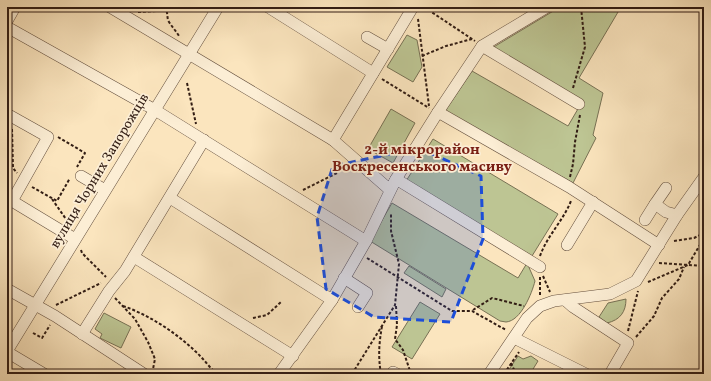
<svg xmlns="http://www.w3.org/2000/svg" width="711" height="381" font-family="Vollkorn,serif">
<rect width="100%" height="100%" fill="#fbe5be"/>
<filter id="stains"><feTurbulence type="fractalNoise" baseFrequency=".005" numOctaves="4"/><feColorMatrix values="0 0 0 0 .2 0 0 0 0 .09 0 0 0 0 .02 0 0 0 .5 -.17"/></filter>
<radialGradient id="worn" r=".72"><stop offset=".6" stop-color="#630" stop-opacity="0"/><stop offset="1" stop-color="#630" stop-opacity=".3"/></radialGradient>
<!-- green -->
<g fill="#bdc593" stroke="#787154">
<path d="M 560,7 L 621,7 L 579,78 L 603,93 L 593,135 L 596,138 L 573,183 L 445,111 L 472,71 L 568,126 L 582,102 L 492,48 Z"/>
<path d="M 407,35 L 417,40 L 422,67 L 413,82 L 387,67 Z"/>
<path d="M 391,109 L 415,123 L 393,163 L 368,149 Z"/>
<path d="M 433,139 L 558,214 L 532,256 L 406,181 Z"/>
<path d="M 392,203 L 518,278 L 527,263 L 535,281 C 532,293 521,321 506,322 C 504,322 502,321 500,321 L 370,241 Z"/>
<path d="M 409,266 L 446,289 L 442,297 L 404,273 Z"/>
<path d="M 626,299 C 626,312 620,320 607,323 L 599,317 L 608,303 Z"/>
<path d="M 420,302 L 440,314 L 412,359 L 392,347 Z"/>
<path d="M 104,313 L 131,327 L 121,348 L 100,338 L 102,334 L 95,329 Z"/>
<path d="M 518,356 L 523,359 L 531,356 L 538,361 L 530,374 L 506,374 Z"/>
</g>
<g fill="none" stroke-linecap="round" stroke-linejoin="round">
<defs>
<g id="minor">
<path d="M 110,7 L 333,140 L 390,190 L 396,179 L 540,267"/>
<path d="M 268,7 L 373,73"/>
<path d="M 7,21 L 15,7"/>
<path d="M 7,27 L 155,110 L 366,241"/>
<path d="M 367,37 L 388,49"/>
<path d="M 482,46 L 579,104"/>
<path d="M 438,112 L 569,187 L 659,245"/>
<path d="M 7,114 L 48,137 L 12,201"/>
<path d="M 333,140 L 413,7"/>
<path d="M 81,176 L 105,190"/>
<path d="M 666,188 L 655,204 L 666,212 L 677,215"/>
<path d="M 7,198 L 75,239"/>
<path d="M 170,198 L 332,300"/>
<path d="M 645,220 L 655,204"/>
<path d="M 567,245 L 593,202"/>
<path d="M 134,257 L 293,356"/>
<path d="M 344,278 L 367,293 L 358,307"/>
<path d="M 7,289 L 55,316 L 144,374"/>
<path d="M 565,300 L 573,307 L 628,343 L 610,374"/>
<path d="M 82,334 L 109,291 L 125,271 L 204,140"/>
<path d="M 514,338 L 586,374"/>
<path d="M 7,351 L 218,7"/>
<path d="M 7,352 L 44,374"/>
<path d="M 279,374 L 332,300 L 366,241 L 396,179 L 438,112 L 482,46 L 547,7"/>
<path d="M 392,374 L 393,372 L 397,374"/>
<path d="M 489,374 L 527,318 L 540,306 L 554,301 L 610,294 L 636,281 L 677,215 L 704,177"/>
</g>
</defs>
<!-- minor casing -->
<use href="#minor" stroke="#644f3e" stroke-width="12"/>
<!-- path -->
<g stroke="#321d14" stroke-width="2" stroke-dasharray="3 2" stroke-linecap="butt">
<path d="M 164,7 C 169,12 166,17 169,22 C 172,27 176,31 179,36"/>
<path d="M 424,7 L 475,41"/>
<path d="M 138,12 L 174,10 L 191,8 L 205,9"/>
<path d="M 418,19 L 429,106"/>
<path d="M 422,56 L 446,46 L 472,39"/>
<path d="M 382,79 L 429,108"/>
<path d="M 187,83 L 196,124"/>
<path d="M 573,88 L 585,47 L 581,7"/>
<path d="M 7,98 L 11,105"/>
<path d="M 12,129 L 13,168 L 17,173"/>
<path d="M 58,137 L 85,153 L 77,167"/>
<path d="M 570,177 L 573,164 L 575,142 L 580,115"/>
<path d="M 32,187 L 57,201 L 70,178"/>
<path d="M 303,190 L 337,173"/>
<path d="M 52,199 L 68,222"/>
<path d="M 674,241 L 694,238 L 704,233"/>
<path d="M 81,250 L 82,253 L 106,277"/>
<path d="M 540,256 C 547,236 563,221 571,201"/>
<path d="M 367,258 L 452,311 L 472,311 L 506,330"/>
<path d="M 659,263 L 704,266"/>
<path d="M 543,276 L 550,292"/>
<path d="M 648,282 L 688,265 L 704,238"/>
<path d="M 540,295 L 540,276"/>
<path d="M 115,298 L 135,319 L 148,342 L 155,359 L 153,369"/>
<path d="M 56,305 L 101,283"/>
<path d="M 123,306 C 149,315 175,332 195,351 C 203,358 209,367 217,374"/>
<path d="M 396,306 L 397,325 L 395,339 L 403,350 L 411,374"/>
<path d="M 473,310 L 492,298 L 524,306"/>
<path d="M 253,318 L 267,315 L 281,302"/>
<path d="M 628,331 L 638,291"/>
<path d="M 33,333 L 42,338 L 50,325"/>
<path d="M 636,337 L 654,316 L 662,298 L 679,279 L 684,267"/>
<path d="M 511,363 L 516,374"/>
<path d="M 352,374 L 395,305 L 399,264 L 391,231 L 391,213"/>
<path d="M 381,374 C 378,357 379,343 382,326"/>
<path d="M 504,374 L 519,352"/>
</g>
<!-- minor -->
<use href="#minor" stroke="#fceed5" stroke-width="11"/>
</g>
<!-- marked area -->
<path fill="#1d4ed8" fill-opacity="0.2" stroke="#1d4ed8" stroke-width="3" stroke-dasharray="8 5" stroke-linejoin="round" d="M 419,148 L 481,176 L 483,239 L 451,322 L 374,317 L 326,289 L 317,217 L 333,166 Z"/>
<g text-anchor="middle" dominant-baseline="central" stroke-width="3.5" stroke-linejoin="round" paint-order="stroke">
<!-- street labels -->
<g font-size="14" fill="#321d14" stroke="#fceed5">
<text transform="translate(100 171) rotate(-59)">вулиця Чорних Запорожців</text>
</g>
<!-- neighbourhood labels -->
<g font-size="15" font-weight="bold" fill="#7a1f14" stroke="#fceed5">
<text x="422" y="150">2-й мікрорайон<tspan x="422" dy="17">Воскресенського масиву</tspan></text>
</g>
</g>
<!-- margin -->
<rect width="711" height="381" fill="none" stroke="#fbe5be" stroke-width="24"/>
<rect x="8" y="8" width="695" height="365" fill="none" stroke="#321d14" stroke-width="2"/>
<rect x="12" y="12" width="687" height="357" fill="none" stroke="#321d14"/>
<rect width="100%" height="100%" filter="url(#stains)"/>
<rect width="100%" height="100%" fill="url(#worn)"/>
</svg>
